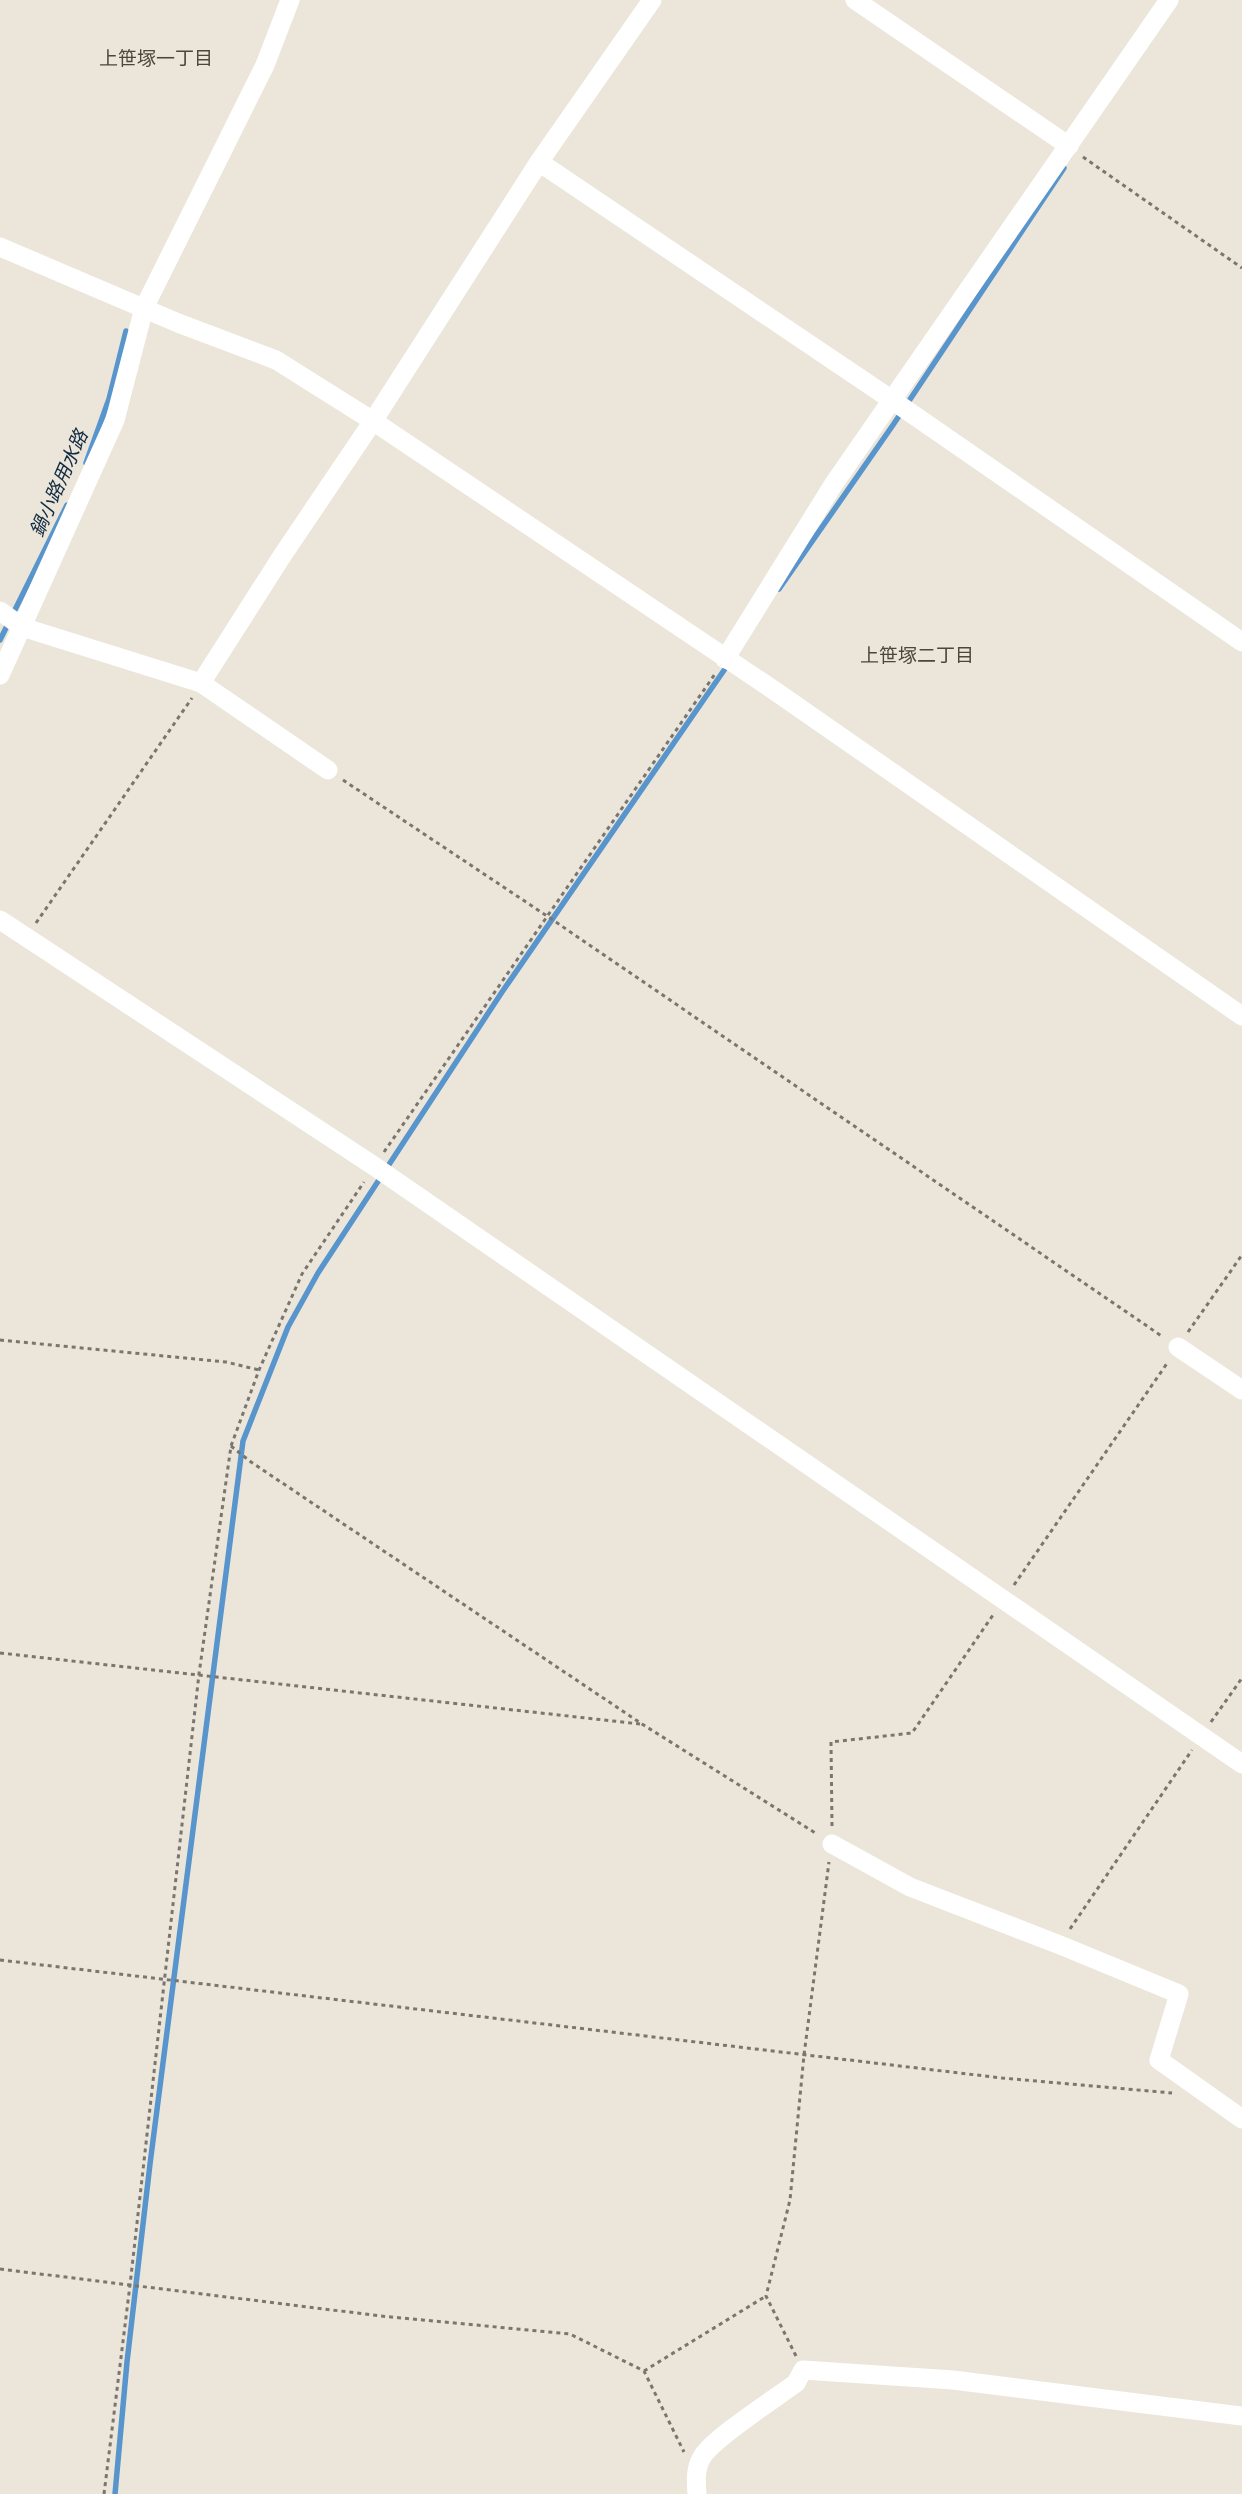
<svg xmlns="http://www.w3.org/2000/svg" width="1242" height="2494" font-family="'Golos Text','Noto Sans JP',sans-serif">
<rect width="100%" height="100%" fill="#ece6da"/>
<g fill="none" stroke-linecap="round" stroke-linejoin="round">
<!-- stream -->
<g stroke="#5995cd" stroke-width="5.5">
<path d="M 86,463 L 109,399 L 126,331"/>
<path d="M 779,589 L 893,425 L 1064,168"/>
<path d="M 0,640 L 67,505"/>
<path d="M 115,2494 L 127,2362 L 150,2164 L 243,1441 L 288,1327 L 318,1273 L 502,992 L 729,663"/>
</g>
<!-- path -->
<g stroke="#7a766e" stroke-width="3" stroke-dasharray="4 4" stroke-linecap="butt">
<path d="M 1083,157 L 1242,268"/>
<path d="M 343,780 L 547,916 L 1163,1337"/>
<path d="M 36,923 L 192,698"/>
<path d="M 384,1152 L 715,674"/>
<path d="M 1188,1332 L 1242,1255"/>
<path d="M 0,1340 L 226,1362 L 259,1370"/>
<path d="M 231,1446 L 251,1462 L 642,1724 L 817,1834"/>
<path d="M 1014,1585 L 1168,1362"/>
<path d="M 0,1653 L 640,1724"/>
<path d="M 1211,1722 L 1242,1678"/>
<path d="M 832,1826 L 831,1742 L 912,1733 L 993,1615"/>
<path d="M 1070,1929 L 1192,1750"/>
<path d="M 0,1960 L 1002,2078 L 1172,2093"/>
<path d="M 0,2269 L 381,2316 L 570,2334 L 644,2371 L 684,2452"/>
<path d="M 796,2356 L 766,2296 L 790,2200 L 804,2055 L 829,1862"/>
<path d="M 644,2371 L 766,2296"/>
<path d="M 104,2494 L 130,2285 L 199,1674 L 231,1446 L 259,1370 L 302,1274 L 364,1182"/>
</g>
<!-- minor -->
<g stroke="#fff" stroke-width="19">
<path d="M 855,0 L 1069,146"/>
<path d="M 539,162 L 892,400 L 1242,642"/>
<path d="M 0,247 L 178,323 L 276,360 L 373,421 L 775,691 L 1242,1016"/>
<path d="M 0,611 L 22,627 L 201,683 L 328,770"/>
<path d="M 725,659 L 833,485 L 1169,0"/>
<path d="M 0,675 L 115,420 L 144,308 L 265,65 L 290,0"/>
<path d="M 201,683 L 282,556 L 373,421 L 539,162 L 652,0"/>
<path d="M 0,920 L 374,1166 L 1242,1764"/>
<path d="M 1178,1347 L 1242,1390"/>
<path d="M 832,1844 L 910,1887 L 1060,1945 L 1179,1994 L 1159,2060 L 1242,2119"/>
<path d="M 697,2494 C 696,2481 695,2469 702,2457 C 713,2438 776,2398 796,2383 L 803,2370 L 953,2380 L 1242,2416"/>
</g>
</g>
<g text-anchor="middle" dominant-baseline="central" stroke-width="4.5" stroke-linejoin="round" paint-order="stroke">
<!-- neighbourhood labels -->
<g font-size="19" fill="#4c473d" stroke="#ece6da">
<text x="156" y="57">上笹塚一丁目</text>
<text x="917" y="654">上笹塚二丁目</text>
</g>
<!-- water labels -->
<g font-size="19" font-style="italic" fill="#112b42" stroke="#ece6da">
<text transform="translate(58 483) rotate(-66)">鍋小路用水路</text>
</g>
</g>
</svg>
